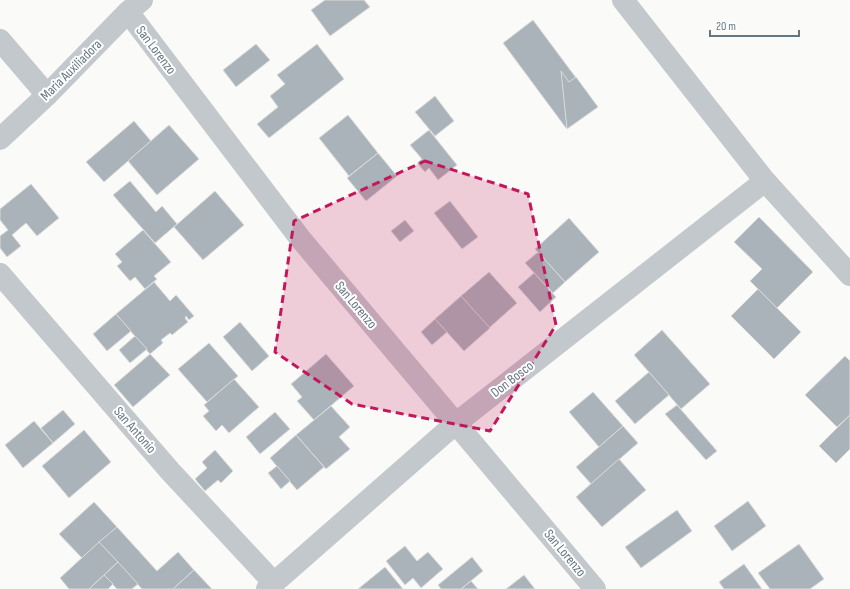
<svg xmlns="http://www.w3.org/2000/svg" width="850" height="589" font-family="'Sofia Sans Condensed',sans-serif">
<rect width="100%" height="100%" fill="#fafaf8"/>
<!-- building -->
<g fill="#aab3b9" stroke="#dcdcda">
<path d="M 325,0 L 364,0 L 370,7 L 330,36 L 311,10 Z"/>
<path d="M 533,20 L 597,106 L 566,128 L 503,43 Z"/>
<path d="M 256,44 L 270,60 L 236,87 L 223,70 Z"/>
<path d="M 317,44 L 344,79 L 269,138 L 257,124 L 278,107 L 270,96 L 285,84 L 277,75 Z"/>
<path d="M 561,71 L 569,82 L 576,77 L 598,107 L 567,129 Z"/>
<path d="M 435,96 L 454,121 L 435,136 L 415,112 Z"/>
<path d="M 348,115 L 378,153 L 349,176 L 319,138 Z"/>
<path d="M 134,121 L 151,141 L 104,182 L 86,162 Z"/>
<path d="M 169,125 L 199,159 L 157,195 L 128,161 Z"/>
<path d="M 429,130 L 457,165 L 438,180 L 429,168 L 425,172 L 417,163 L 422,159 L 410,145 Z"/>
<path d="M 378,153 L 397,176 L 366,201 L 347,178 Z"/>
<path d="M 130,181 L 156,212 L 162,206 L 177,224 L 155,243 L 113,195 Z"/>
<path d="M 31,184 L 59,218 L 37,236 L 26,223 L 12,235 L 21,246 L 7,257 L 0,248 L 0,236 L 8,230 L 0,220 L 0,209 Z"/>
<path d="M 215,191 L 244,225 L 203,260 L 174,227 Z"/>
<path d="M 450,201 L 478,237 L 462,249 L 434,213 Z"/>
<path d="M 759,217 L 813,272 L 777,308 L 750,281 L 762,269 L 734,242 Z"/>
<path d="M 569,218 L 599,252 L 565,282 L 535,249 Z"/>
<path d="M 405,220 L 414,231 L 400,242 L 391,231 Z"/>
<path d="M 143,230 L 171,262 L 154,276 L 157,279 L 145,289 L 135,277 L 130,281 L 117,266 L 122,262 L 115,254 Z"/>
<path d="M 538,252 L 565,282 L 553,293 L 525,263 Z"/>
<path d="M 489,272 L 517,303 L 489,328 L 461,296 Z"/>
<path d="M 534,273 L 556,297 L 540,312 L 518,287 Z"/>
<path d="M 154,282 L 170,301 L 176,295 L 194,316 L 189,320 L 186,316 L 185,318 L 188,322 L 172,335 L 170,333 L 161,340 L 163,343 L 150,354 L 116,314 Z"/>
<path d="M 758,289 L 801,332 L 774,359 L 731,316 Z"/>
<path d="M 461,296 L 490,328 L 464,351 L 435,319 Z"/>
<path d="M 116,314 L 131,331 L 107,351 L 93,334 Z"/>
<path d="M 435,319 L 447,332 L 432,345 L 421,332 Z"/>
<path d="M 240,322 L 269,356 L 252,371 L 223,337 Z"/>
<path d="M 662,330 L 710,384 L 681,409 L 634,355 Z"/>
<path d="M 135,336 L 147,349 L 130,363 L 119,350 Z"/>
<path d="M 209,343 L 238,376 L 207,402 L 178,369 Z"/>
<path d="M 150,354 L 170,375 L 133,407 L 114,385 Z"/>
<path d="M 326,354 L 354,386 L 314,420 L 297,401 L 302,397 L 291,384 Z"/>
<path d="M 845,356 L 850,361 L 850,415 L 837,427 L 805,395 Z"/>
<path d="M 649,372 L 669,395 L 635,424 L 615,401 Z"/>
<path d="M 234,379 L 259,407 L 229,433 L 222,425 L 216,431 L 203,416 L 209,411 L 204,405 Z"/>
<path d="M 593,392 L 623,426 L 599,447 L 569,412 Z"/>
<path d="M 677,405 L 717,451 L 706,460 L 665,414 Z"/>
<path d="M 331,406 L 350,427 L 339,437 L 350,449 L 326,469 L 296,435 Z"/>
<path d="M 63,410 L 75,424 L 53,443 L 41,428 Z"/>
<path d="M 275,412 L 290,429 L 260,454 L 246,437 Z"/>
<path d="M 850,415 L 850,449 L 836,463 L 819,446 Z"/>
<path d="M 34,421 L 53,443 L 23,468 L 5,445 Z"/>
<path d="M 623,426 L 638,443 L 591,484 L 576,467 Z"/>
<path d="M 84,430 L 111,462 L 69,498 L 42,466 Z"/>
<path d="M 296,435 L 324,467 L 297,490 L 270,458 Z"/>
<path d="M 215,450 L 233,471 L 221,483 L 218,480 L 205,491 L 195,479 L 207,468 L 202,462 Z"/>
<path d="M 619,459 L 646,490 L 602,527 L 576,497 Z"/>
<path d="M 277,466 L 290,481 L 281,489 L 268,473 Z"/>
<path d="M 748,501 L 766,526 L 732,551 L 714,526 Z"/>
<path d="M 94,502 L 117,527 L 82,558 L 59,534 Z"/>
<path d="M 677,510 L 692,531 L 641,568 L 625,547 Z"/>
<path d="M 117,527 L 157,571 L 178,552 L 194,570 L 173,589 L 142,589 L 99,542 Z"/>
<path d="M 99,542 L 118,562 L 89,589 L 69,589 L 60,578 Z"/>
<path d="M 799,544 L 824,579 L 810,589 L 770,589 L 758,573 Z"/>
<path d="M 405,546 L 417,561 L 428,552 L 443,569 L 421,588 L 413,578 L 405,585 L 386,561 Z"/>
<path d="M 472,557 L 483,571 L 461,589 L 441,589 L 438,585 Z"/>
<path d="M 118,562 L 138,584 L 132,589 L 117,589 L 104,575 Z"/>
<path d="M 744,564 L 762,589 L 724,589 L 719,582 Z"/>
<path d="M 385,567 L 403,589 L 358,589 Z"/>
<path d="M 194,570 L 212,589 L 173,589 Z"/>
<path d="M 104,575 L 113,584 L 108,589 L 89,589 Z"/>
<path d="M 524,575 L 535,589 L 506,589 Z"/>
<path d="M 471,581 L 478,589 L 461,589 Z"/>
</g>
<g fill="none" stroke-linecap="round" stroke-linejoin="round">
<!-- street -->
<g stroke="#c3c8cc" stroke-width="22">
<path d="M 623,0 L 765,181 L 850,275"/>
<path d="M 128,12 L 299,237 L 595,589"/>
<path d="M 0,40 L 47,95"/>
<path d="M 0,139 L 47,95 L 128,12 L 142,0"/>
<path d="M 0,274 L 170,471 L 274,583"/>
<path d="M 267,589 L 455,424 L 765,181"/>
</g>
</g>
<!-- marked area -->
<path fill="#c2185b" fill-opacity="0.2" stroke="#c2185b" stroke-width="3" stroke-dasharray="8 5" stroke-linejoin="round" d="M 425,161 L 528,194 L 556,325 L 490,431 L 352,404 L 275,352 L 294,221 Z"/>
<g text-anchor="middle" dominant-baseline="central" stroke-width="4" stroke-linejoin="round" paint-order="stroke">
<!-- street labels -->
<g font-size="14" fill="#657683" stroke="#fff">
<text transform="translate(156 50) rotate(53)">San Lorenzo</text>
<text transform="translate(71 70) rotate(-45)">Maria Auxiliadora</text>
<text transform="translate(356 305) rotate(50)">San Lorenzo</text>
<text transform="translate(512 379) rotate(-38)">Don Bosco</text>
<text transform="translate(135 430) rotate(49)">San Antonio</text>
<text transform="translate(565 553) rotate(50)">San Lorenzo</text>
</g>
</g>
<!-- scale -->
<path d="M710 30v6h89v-6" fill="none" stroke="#657683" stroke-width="2"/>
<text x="716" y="30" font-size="12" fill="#657683" stroke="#ffffff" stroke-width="3" paint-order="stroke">20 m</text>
</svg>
